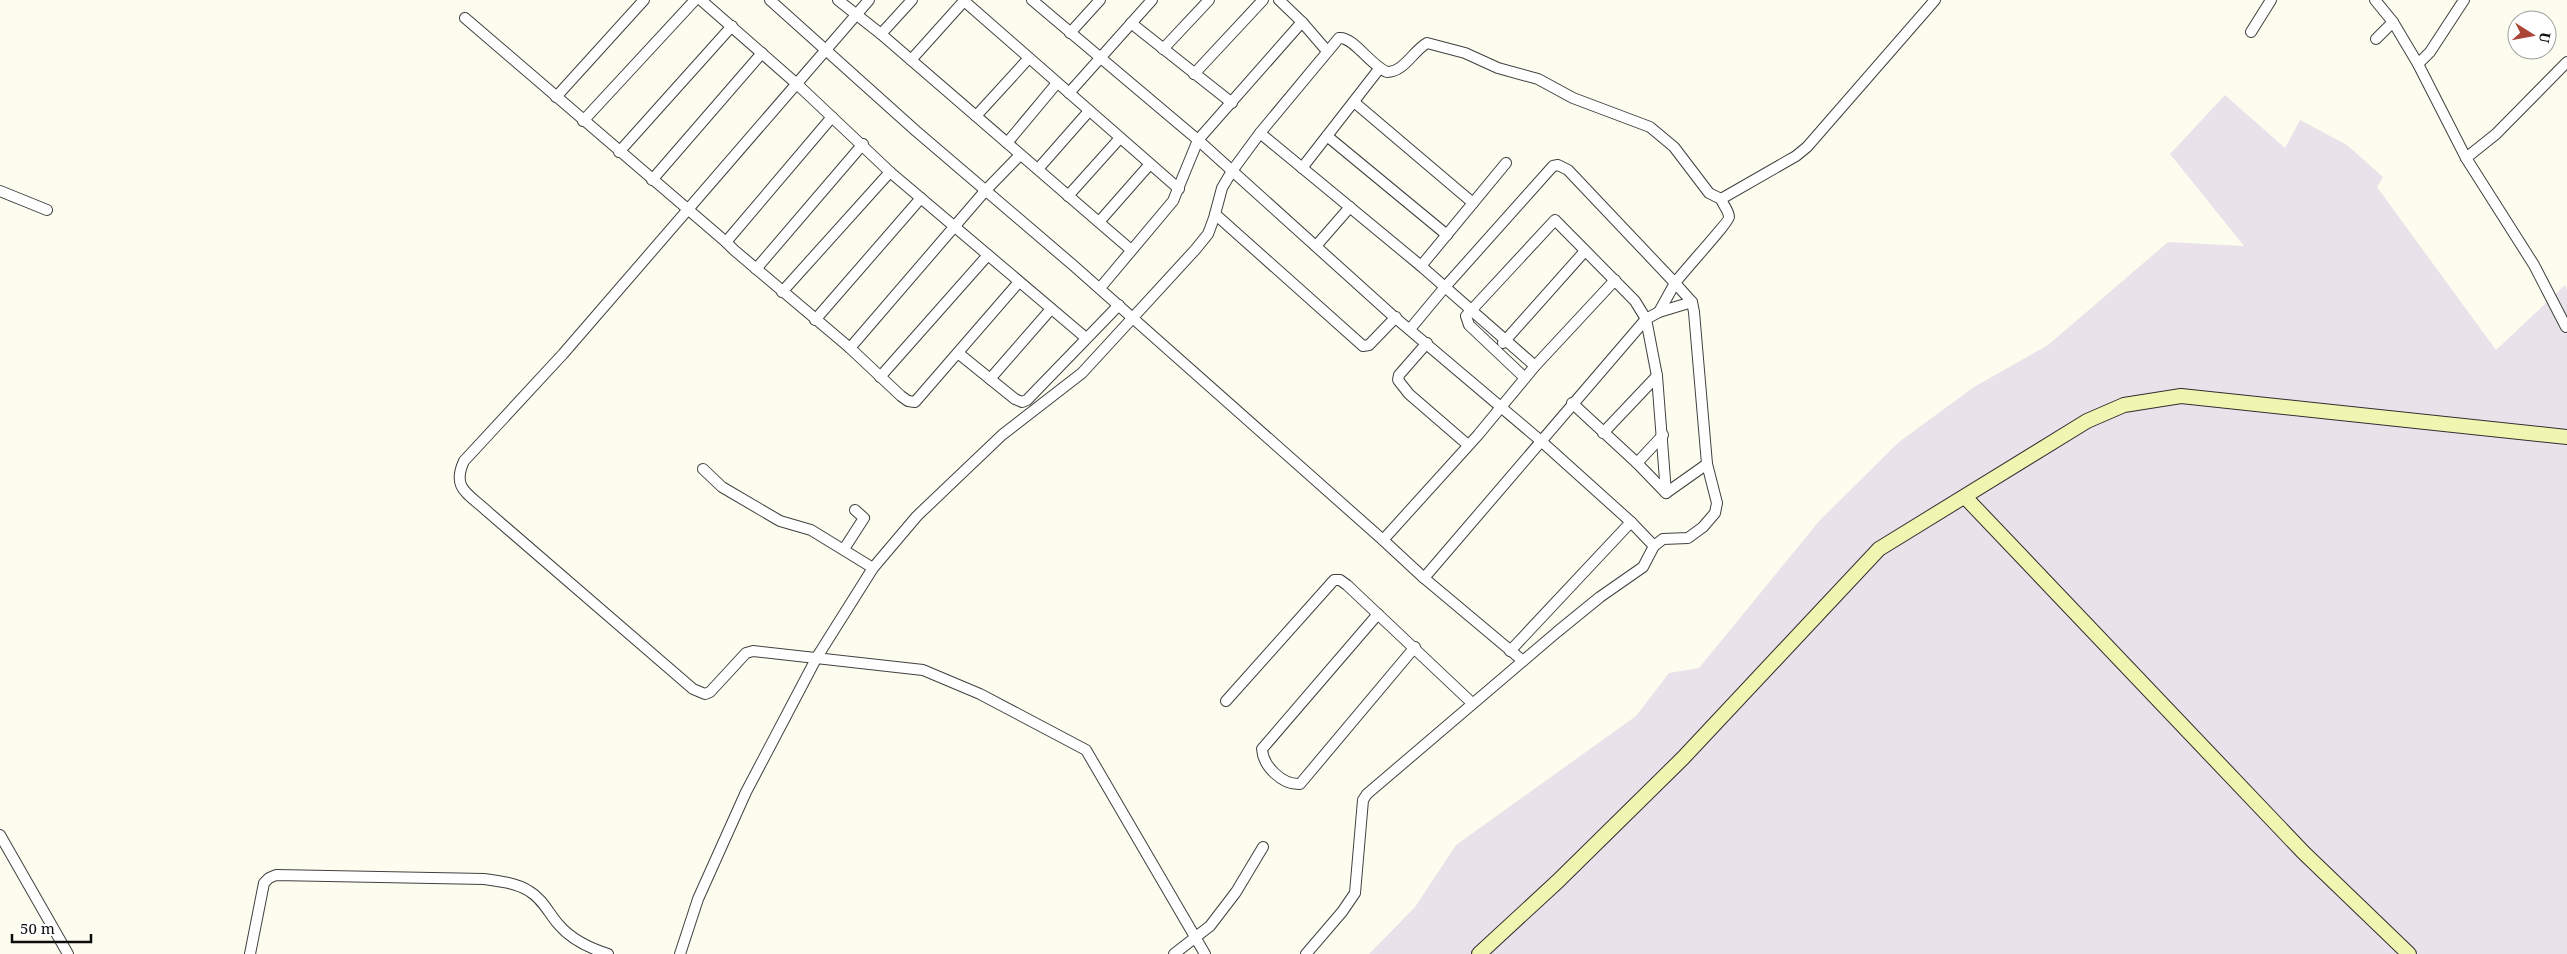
<svg xmlns="http://www.w3.org/2000/svg" width="2567" height="954" font-family="'Noto Serif',serif">
<rect width="100%" height="100%" fill="#fdfdef"/>
<!-- industrial -->
<path fill="#eae2ea" d="M 2225,95 L 2285,148 L 2300,120 L 2347,145 L 2383,177 L 2377,187 L 2496,350 L 2565,285 L 2567,290 L 2567,954 L 1369,954 L 1415,907 L 1456,845 L 1636,716 L 1669,673 L 1699,668 L 1820,520 L 1899,442 L 1974,387 L 2048,345 L 2168,242 L 2244,246 L 2170,154 Z"/>
<g fill="none" stroke-linecap="round" stroke-linejoin="round">
<defs>
<g id="street">
<path d="M 701,0 L 798,85 L 890,172 L 1086,338"/>
<path d="M 770,0 L 916,131 L 1074,266 L 1383,540"/>
<path d="M 838,0 L 881,34 L 1130,249"/>
<path d="M 869,0 L 563,354 L 464,461 C 451,489 469,494 488,512 L 693,689 L 705,694 L 710,692 L 746,653 L 753,651 L 923,670 L 980,694 L 1086,750 L 1205,954"/>
<path d="M 963,0 L 1179,189"/>
<path d="M 1032,0 L 1198,140 L 1392,315 L 1541,441 L 1631,522 L 1654,546"/>
<path d="M 1279,0 L 1302,22 L 1327,51"/>
<path d="M 2375,0 L 2393,22 L 2418,64 L 2466,158 L 2534,265 L 2566,327"/>
<path d="M 465,18 L 726,242"/>
<path d="M 1131,23 L 1232,103"/>
<path d="M 2251,32 L 2271,0"/>
<path d="M 1070,33 L 1100,0"/>
<path d="M 881,34 L 912,0"/>
<path d="M 2376,39 L 2393,22"/>
<path d="M 1163,49 L 1209,0"/>
<path d="M 911,60 L 964,1"/>
<path d="M 2418,64 L 2430,52 L 2464,0"/>
<path d="M 1194,74 L 1263,0"/>
<path d="M 1069,93 L 1152,0"/>
<path d="M 556,97 L 644,0"/>
<path d="M 1354,102 L 1473,203"/>
<path d="M 976,116 L 1029,58"/>
<path d="M 832,117 L 726,242 L 734,250 L 850,348 L 901,396 L 908,401 L 915,402 L 1019,282"/>
<path d="M 583,121 L 695,0"/>
<path d="M 1260,133 L 1421,266 L 1535,366"/>
<path d="M 1327,136 L 1447,235"/>
<path d="M 1007,143 L 1057,83"/>
<path d="M 619,152 L 732,26"/>
<path d="M 2466,158 L 2496,134 L 2567,62"/>
<path d="M 1302,168 L 1379,69"/>
<path d="M 1038,169 L 1089,111"/>
<path d="M 652,180 L 762,53"/>
<path d="M 0,191 L 47,210"/>
<path d="M 1068,196 L 1120,138"/>
<path d="M 1215,214 L 1363,346 L 1369,345 L 1396,317"/>
<path d="M 1099,222 L 1150,164"/>
<path d="M 1316,246 L 1350,207"/>
<path d="M 1421,266 L 1506,163"/>
<path d="M 756,269 L 863,144"/>
<path d="M 1100,288 L 1173,201 L 1198,140 L 1302,22"/>
<path d="M 782,292 L 890,172"/>
<path d="M 815,320 L 921,198"/>
<path d="M 1410,329 L 1445,287 L 1553,166 L 1558,165 L 1568,170 L 1675,283 L 1659,312"/>
<path d="M 1427,343 L 1399,375 L 1398,380 L 1409,394 L 1468,445"/>
<path d="M 1503,343 L 1585,251"/>
<path d="M 850,348 L 985,191 L 1020,155"/>
<path d="M 958,353 L 1015,399 L 1022,402 L 1027,400 L 1119,305"/>
<path d="M 880,377 L 988,255"/>
<path d="M 1525,378 L 1469,325 L 1466,316 L 1555,220 L 1635,301 L 1646,319 L 1657,376 L 1666,493"/>
<path d="M 990,379 L 1051,309"/>
<path d="M 1572,403 L 1637,463 L 1666,493 L 1707,464"/>
<path d="M 1603,433 L 1657,376"/>
<path d="M 1637,463 L 1663,435"/>
<path d="M 703,469 L 722,487 L 780,521 L 811,530 L 873,568"/>
<path d="M 844,549 L 864,518 L 855,510"/>
<path d="M 1424,578 L 1646,319 L 1659,312 L 1692,302"/>
<path d="M 1378,614 L 1262,749 C 1263,766 1282,785 1300,784 L 1415,647"/>
<path d="M 1510,651 L 1631,522"/>
<path d="M 1523,661 L 1424,578 L 1383,540 L 1478,435 L 1535,366 L 1615,280"/>
<path d="M 1226,701 L 1334,580 L 1340,580 L 1347,585 L 1472,703"/>
<path d="M 0,835 L 68,954"/>
<path d="M 250,954 L 264,883 L 269,878 L 276,875 L 484,879 C 499,881 516,883 529,891 C 543,899 549,914 559,925 C 572,940 589,948 608,954"/>
<path d="M 680,954 L 698,899 L 746,792 L 817,657 L 873,568 L 917,516 L 1002,435 L 1082,373 L 1195,250 L 1208,234 L 1214,218 L 1222,188 L 1232,171 L 1260,133 L 1339,38 C 1353,36 1371,66 1387,72 C 1404,72 1413,51 1427,43 L 1465,53 L 1498,68 L 1538,79 L 1573,98 L 1650,127 L 1674,147 L 1709,193 L 1721,199 L 1796,156 L 1807,147 L 1935,0"/>
<path d="M 1174,954 L 1210,926 L 1236,892 L 1263,847"/>
<path d="M 1306,954 L 1342,912 L 1355,893 L 1363,800 L 1367,794 L 1557,632 L 1600,597 L 1643,567 L 1654,546 L 1663,539 L 1688,538 L 1703,527 L 1715,513 L 1717,503 L 1707,464 L 1694,312 L 1692,302 L 1675,283 C 1682,273 1729,222 1729,217 C 1729,211 1723,205 1721,199"/>
</g>
<g id="secondary">
<path d="M 1965,497 L 2303,852 L 2409,954"/>
<path d="M 1479,954 L 1558,881 L 1683,758 L 1879,549 L 2087,421 L 2124,405 L 2181,396 L 2567,437"/>
</g>
</defs>
<!-- street casing -->
<use href="#street" stroke="#404040" stroke-width="12"/>
<!-- secondary casing -->
<use href="#secondary" stroke="#2f2f2f" stroke-width="16"/>
<!-- street -->
<use href="#street" stroke="#fff" stroke-width="10"/>
<!-- secondary -->
<use href="#secondary" stroke="#f1f5b2" stroke-width="14"/>
</g>
<!-- north arrow -->
<g transform="translate(2532 35) rotate(101)"><circle r="24" fill="#ffffff" stroke="#9e9e9e"/>
<path d="M0-4L9 19L0 12L-9 19Z" fill="#ab4536"/>
<text y="-8" font-size="14" font-weight="bold" text-anchor="middle" fill="#0d0d0d">U</text>
</g>
<!-- scale -->
<path d="M12 934v8h79v-8" fill="none" stroke="#0d0d0d" stroke-width="2.5"/>
<text x="20" y="934" font-size="15" fill="#0d0d0d" stroke="#ffffff" stroke-width="4" paint-order="stroke">50 m</text>
</svg>
